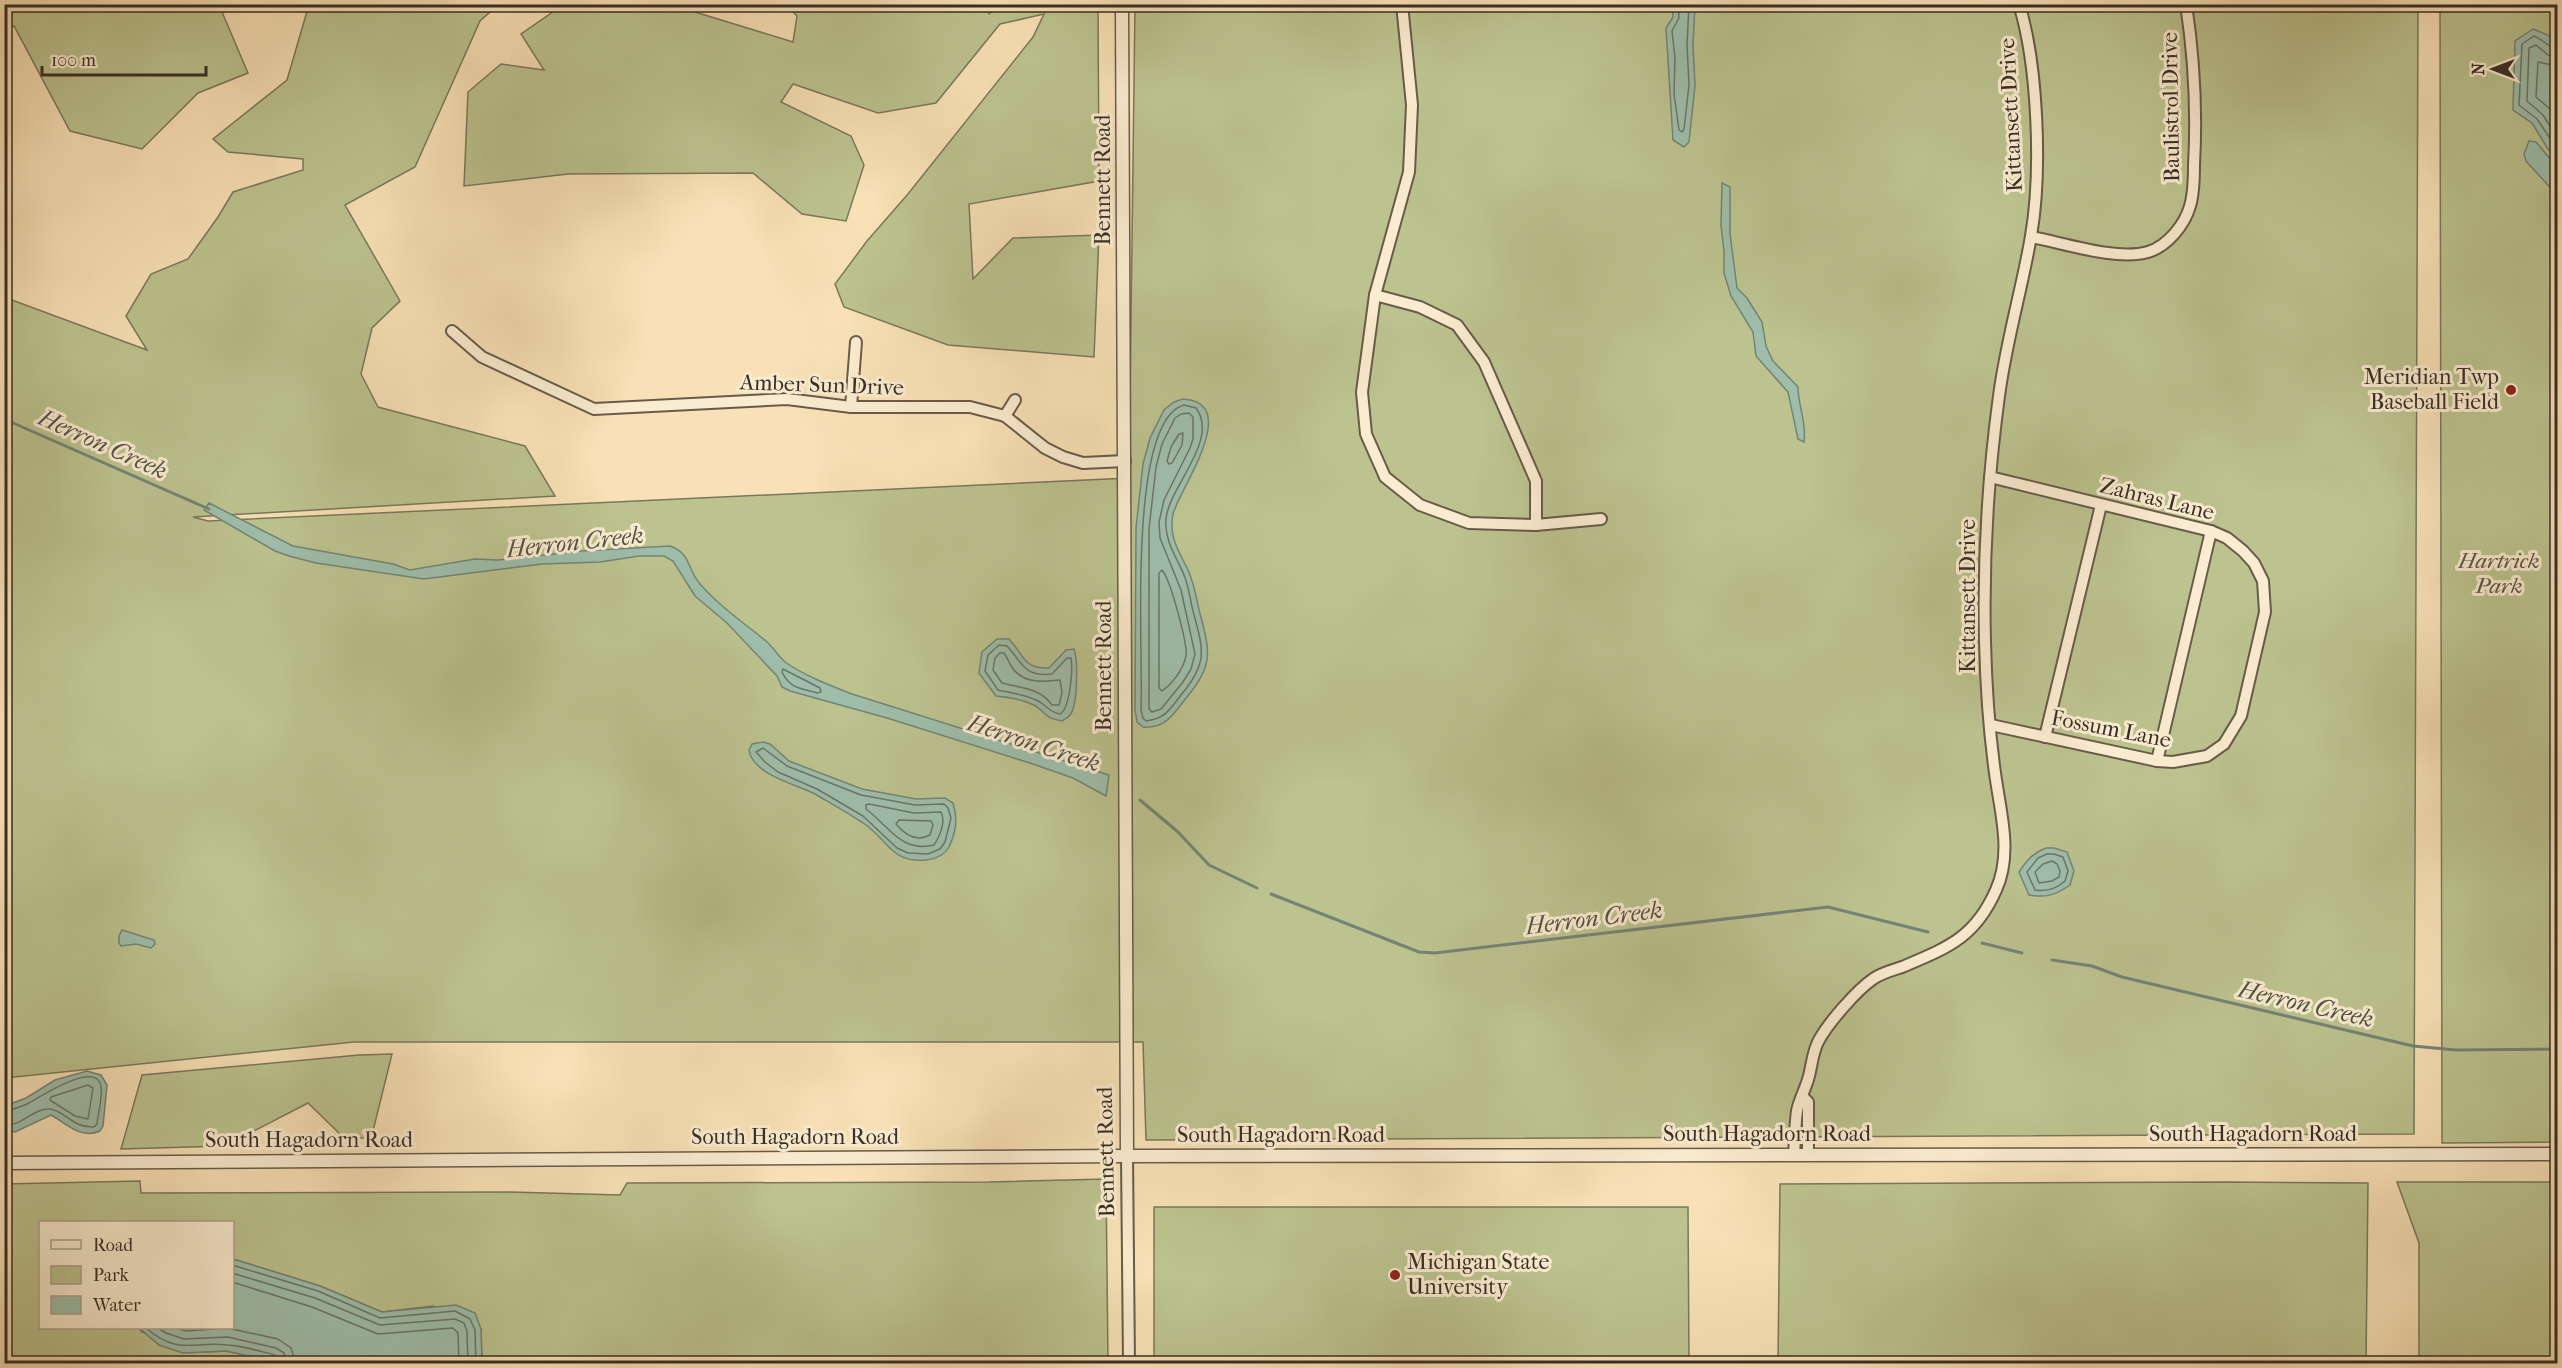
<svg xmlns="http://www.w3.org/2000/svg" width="2562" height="1368" font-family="'IM FELL French Canon',serif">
<rect width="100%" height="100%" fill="#f8e1b6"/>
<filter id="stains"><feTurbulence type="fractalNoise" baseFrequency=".00333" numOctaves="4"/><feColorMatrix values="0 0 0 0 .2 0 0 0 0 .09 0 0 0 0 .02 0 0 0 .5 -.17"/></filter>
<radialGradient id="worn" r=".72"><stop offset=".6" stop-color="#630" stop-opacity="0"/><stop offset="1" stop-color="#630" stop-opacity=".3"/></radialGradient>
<!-- green -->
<g fill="#bcc38f" stroke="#7a785a" stroke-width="1.5">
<path d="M 985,4 L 989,14 L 1003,5 L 1098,5 L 1099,181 L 969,204 L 973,279 L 1013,238 L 1099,235 L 1094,357 L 948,345 L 844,307 L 835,284 L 867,241 L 908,194 L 1033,37 L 1044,14 L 1000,24 L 936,103 L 878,113 L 793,84 L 781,102 L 851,136 L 864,165 L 846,221 L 802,214 L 753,173 L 568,174 L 464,186 L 468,92 L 501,64 L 544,70 L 521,34 L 563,5 L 669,4 L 793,42 L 797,16 L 786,5 Z"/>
<path d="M 4,5 L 219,5 L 248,73 L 198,93 L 142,149 L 70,131 L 14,26 L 5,29 Z"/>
<path d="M 304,5 L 498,5 L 480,21 L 415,167 L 345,205 L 400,301 L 372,328 L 361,374 L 378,407 L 525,446 L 555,496 L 193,517 L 208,521 L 1129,478 L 1135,5 L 2418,5 L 2414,1134 L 1146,1140 L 1143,1042 L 354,1042 L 5,1078 L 4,297 L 147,350 L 126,316 L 151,274 L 188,259 L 218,217 L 233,192 L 303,170 L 303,159 L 228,152 L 213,139 L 287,80 L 308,8 Z"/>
<path d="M 2440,5 L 2557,5 L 2557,1142 L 2442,1143 Z"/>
<path d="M 392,1054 L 371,1139 L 342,1136 L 308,1103 L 225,1146 L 121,1149 L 142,1075 L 359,1055 Z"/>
<path d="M 1106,1179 L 1108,1363 L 482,1363 L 481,1329 L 433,1306 L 382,1312 L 320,1286 L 233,1259 L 232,1222 L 40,1222 L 40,1328 L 139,1328 L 142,1332 L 205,1352 L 226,1351 L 286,1363 L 5,1363 L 4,1184 L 140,1181 L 141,1193 L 510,1192 L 620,1195 L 627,1183 L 990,1182 Z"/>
<path d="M 2226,1182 L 2368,1183 L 2366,1363 L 1778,1363 L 1780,1184 Z"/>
<path d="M 2397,1182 L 2557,1182 L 2557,1363 L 2419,1363 L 2419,1243 Z"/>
<path d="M 1154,1207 L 1688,1207 L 1689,1363 L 1154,1363 Z"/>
</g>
<!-- water -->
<g fill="#9ebeab" stroke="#758476" stroke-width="1.5">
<path d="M 1672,5 L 1695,5 L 1693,45 L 1695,85 L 1689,142 L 1684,147 L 1673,140 L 1666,28 L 1673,17 Z"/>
<path d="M 2533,29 L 2548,35 L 2557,46 L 2557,158 L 2548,149 L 2532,123 L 2513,110 L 2515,41 Z"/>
<path d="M 2529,141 L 2536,142 L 2557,167 L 2557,195 L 2526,161 L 2524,154 Z"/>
<path d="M 1722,183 L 1730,187 L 1730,234 L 1737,288 L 1747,298 L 1762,322 L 1766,346 L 1773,361 L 1798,387 C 1798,406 1807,422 1804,442 L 1798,439 L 1788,392 L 1756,356 L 1753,332 L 1731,296 L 1724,273 L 1724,252 L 1721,225 Z"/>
<path d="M 1183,399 C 1243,402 1179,490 1173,514 C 1172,518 1172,523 1172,527 C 1172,542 1182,557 1188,570 C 1194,583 1196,596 1199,610 C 1211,654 1214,665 1183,702 C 1172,716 1164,729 1143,727 L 1137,722 L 1135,710 L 1136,528 L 1143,464 L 1150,438 L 1164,410 L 1174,402 Z"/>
<path d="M 209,503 L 293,546 L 393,564 L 410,570 L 475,559 L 498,560 L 581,551 L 670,546 C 692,554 686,568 700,584 C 719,606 744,623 766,641 C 773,647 778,656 785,662 C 805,676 829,685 852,694 L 1109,775 L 1106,796 L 1073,778 L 1030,763 L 887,718 L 790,691 L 782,687 L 777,676 L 727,623 L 695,596 L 673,561 L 664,556 L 639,556 L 600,562 L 542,564 L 424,579 L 316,563 L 289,556 L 275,551 L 204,510 Z"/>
<path d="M 997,639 L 1009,639 C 1025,656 1023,669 1049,668 L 1066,650 L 1074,649 C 1078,660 1078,705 1070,715 C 1068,718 1064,719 1062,721 C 1042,717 1046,712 1034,705 C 1023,700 1008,697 996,696 L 979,673 L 982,652 Z"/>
<path d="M 763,742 L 770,744 L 789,761 L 862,789 L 916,799 L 945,798 L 953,803 C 958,819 956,832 949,847 C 944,856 936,859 926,860 C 892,863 889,842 866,825 C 850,814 832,804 815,794 C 796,784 753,775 749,750 L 752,744 Z"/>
<path d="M 2046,848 L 2054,848 L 2067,852 L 2074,871 L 2070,885 C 2056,895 2046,898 2029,895 L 2019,872 C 2027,860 2033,853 2046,848 Z"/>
<path d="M 122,930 L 154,940 L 155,944 L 151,948 L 136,944 L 121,946 L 119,943 L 119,936 Z"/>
<path d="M 87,1071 L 101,1075 L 107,1085 L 103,1126 L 100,1131 C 81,1140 66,1123 51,1115 L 15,1132 L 5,1130 L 5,1106 L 26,1098 L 55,1080 Z"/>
<path d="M 233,1259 L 320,1286 L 382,1312 L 456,1305 L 475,1313 L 481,1329 L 482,1363 L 286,1364 L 226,1351 L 183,1353 L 159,1345 L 139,1328 L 232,1328 Z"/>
</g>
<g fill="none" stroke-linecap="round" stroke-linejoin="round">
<!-- shore -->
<g stroke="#6b7668" stroke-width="1.5">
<path d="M 1678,4 L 1679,18 L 1672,31 L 1675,58 L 1674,94 L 1679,130 L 1682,132 L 1684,129 L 1689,85 L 1687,45 L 1689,4"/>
<path d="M 2558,49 C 2550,49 2544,40 2534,36 L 2522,44 L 2519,105 L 2537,119 L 2558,150"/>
<path d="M 2558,57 L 2548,55 L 2536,45 L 2529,48 L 2527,101 L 2543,115 L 2558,139"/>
<path d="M 2558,66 L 2538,62 L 2536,97 L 2550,109 L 2558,121"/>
<path d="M 1184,405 L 1196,408 C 1220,440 1169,486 1166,519 C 1164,540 1176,556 1184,575 C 1189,587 1190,599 1193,611 C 1203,649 1209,662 1181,695 C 1170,709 1165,719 1146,721 L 1143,718 L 1141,710 C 1144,656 1126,421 1184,405 Z"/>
<path d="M 1189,413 L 1193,417 L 1193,439 L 1190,448 L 1164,500 L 1159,522 L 1160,538 L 1181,590 L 1195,654 L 1191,669 L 1183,682 L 1161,709 L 1152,712 L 1149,709 L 1149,529 L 1156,467 L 1162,444 L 1175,418 L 1181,414 Z"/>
<path d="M 1183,433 L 1182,445 L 1172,463 L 1169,464 L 1167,461 L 1171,447 L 1179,434 Z"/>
<path d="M 1162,570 C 1170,578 1188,645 1186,656 C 1183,670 1172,684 1162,691 L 1159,688 L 1159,573 Z"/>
<path d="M 999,645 L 1007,646 C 1023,663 1023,677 1052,674 L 1067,658 L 1071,658 C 1073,669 1070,709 1060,714 C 1048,712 1046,704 1036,700 C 1024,694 1011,693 998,690 L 985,671 L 988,655 Z"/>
<path d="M 1000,653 L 1004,653 C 1008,659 1010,665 1014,670 C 1027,685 1045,681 1060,680 L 1062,693 L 1059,705 L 1052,705 C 1040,688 1021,688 1002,683 L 993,670 L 995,658 Z"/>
<path d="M 783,669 L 820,688 L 821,692 L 817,693 C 801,688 790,689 782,672 Z"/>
<path d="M 763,748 L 787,766 L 861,795 L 915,805 L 944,804 L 948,808 L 951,818 L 945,842 L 940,849 L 928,854 L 908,853 L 897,848 L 863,816 L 817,789 L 778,772 L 765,762 L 756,752 Z"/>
<path d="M 869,804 L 914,813 L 941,812 C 946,822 940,836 934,845 C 901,853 889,826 866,809 L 866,805 Z"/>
<path d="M 899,820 L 931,821 L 933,825 L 930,835 C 917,842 905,835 896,824 Z"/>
<path d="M 2047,854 L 2054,854 L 2063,857 L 2068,871 L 2065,881 C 2056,889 2047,892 2035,890 L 2027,872 L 2038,858 Z"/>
<path d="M 2052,861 L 2057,864 L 2060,871 L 2059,877 L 2052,881 L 2039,883 L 2035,872 L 2043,864 Z"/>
<path d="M 88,1085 L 93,1088 L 88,1119 L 75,1116 L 50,1100 L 51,1097 Z"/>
<path d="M 4,1111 C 12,1110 20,1107 27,1104 C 37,1099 96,1059 101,1086 C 103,1097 98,1113 97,1124 L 94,1127 C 72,1128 64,1110 50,1109 C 33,1108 21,1127 4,1125"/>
<path d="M 232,1265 L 318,1291 L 380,1318 L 455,1311 L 470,1319 L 475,1330 L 476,1364"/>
<path d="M 232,1273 L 315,1298 L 380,1325 L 455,1319 L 464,1323 L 467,1331 L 468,1364"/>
<path d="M 232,1282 L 312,1307 L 378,1334 L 453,1328 L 458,1333 L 459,1364"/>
<path d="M 146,1328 C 179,1356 191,1341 228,1345 C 243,1346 259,1351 275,1355 L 278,1358 L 279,1364"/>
<path d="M 158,1328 L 166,1333 L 184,1339 L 228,1337 L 276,1348 L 284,1353 L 287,1364"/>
<path d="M 177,1328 L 186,1331 L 227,1328 L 278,1339 L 291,1348 L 296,1364"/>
</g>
<!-- stream -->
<g stroke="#758476" stroke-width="3">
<path d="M 4,419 L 209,509"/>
<path d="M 1140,800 L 1178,832 L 1209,865 L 1257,888"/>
<path d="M 1271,894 L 1419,952 L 1435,953 L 1828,907 L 1928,932"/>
<path d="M 1982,943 L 2022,953"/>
<path d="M 2052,960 L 2092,966 L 2122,977 L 2413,1046 L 2456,1050 L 2558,1049"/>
</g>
<defs>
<g id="minor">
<path d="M 1402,4 L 1412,105 L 1409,172 L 1375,295 L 1362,392 L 1366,434 L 1385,477 L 1420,505 L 1469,523 L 1536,525 L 1601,519"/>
<path d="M 2031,237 C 2064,243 2116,261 2148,252 C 2168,246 2185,224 2190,206 C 2194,193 2194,178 2194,165 C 2197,111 2194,57 2186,4"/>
<path d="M 1375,295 L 1420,307 L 1457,325 L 1484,362 L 1536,481 L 1536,525"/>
<path d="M 452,331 L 482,357 L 594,409 L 787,399 L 851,407 L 970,407 L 1005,416 L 1045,448 L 1063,457 L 1083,463 L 1125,461"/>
<path d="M 851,407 L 856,342"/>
<path d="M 1005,416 L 1015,400"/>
<path d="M 1990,477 L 2211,531 L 2227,538 L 2243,551 L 2254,563 L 2263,581 L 2265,612 L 2241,716 L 2224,744 L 2207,756 L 2173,762 L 2157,761 L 1991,725"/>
<path d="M 2045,737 L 2101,505"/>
<path d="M 2157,761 L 2211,531"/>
<path d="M 1804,1098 L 1808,1102 L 1808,1155"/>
<path d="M 1794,1155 C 1795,1141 1795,1125 1797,1111 C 1799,1100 1806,1088 1809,1076 C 1812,1064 1813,1050 1819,1040 C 1829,1022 1857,990 1873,979 C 1881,973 1893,970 1902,967 C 1947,948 1975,938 1996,890 C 2013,853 2000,811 1995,773 C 1989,730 1986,684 1985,641 C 1983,559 1988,477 1999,396 C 2006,342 2022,289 2031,236 C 2042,172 2038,66 2019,4"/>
<path d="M 1127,1156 L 1129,1364"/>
</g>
<g id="tertiary">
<path d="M 1122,4 L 1127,1156"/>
<path d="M 4,1163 L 1127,1156 L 2558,1154"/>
</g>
</defs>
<!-- minor casing -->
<use href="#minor" stroke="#685b4a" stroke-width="14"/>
<!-- tertiary casing -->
<use href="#tertiary" stroke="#685b4a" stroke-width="15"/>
<!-- minor -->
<use href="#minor" stroke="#faecd0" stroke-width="10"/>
<!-- tertiary -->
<use href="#tertiary" stroke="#faecd0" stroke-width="12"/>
</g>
<!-- markers -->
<g fill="#8f2418" stroke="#faecd0" stroke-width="2">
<circle cx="2511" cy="390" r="6"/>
<circle cx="1395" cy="1275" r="6"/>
</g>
<g text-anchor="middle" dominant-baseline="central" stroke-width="6" stroke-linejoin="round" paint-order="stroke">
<!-- street labels -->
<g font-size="22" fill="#382e26" stroke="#faecd0">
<text transform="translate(2171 107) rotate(-91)">Baulistrol Drive</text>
<text transform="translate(2011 115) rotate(-93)">Kittansett Drive</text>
<text transform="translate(1103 180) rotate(-90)">Bennett Road</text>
<text transform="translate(822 385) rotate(2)">Amber Sun Drive</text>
<text transform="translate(2157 499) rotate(14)">Zahras Lane</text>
<text transform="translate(1968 596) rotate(-90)">Kittansett Drive</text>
<text transform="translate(1104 666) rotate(-90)">Bennett Road</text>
<text transform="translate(2111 729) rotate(11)">Fossum Lane</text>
<text x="1767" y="1134">South Hagadorn Road</text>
<text x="2253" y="1134">South Hagadorn Road</text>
<text x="1281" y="1135">South Hagadorn Road</text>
<text x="795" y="1137">South Hagadorn Road</text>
<text x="309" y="1140">South Hagadorn Road</text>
<text transform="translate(1106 1152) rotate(-91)">Bennett Road</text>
</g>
<!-- poi labels -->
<g font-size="22" fill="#382e26" stroke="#faecd0" text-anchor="end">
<text x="2499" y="377">Meridian Twp<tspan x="2499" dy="25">Baseball Field</tspan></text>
<text x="1407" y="1262" text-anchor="start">Michigan State<tspan x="1407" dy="25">University</tspan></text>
</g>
<!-- park labels -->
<g font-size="22" font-style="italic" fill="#595340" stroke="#faecd0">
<text x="2499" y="561">Hartrick<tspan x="2499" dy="25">Park</tspan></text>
</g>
<!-- water labels -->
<g font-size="24" font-style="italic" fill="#525247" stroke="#faecd0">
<text transform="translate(103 444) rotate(24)">Herron Creek</text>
<text transform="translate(575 542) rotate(-6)">Herron Creek</text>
<text transform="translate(1034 743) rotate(18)">Herron Creek</text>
<text transform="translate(1594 918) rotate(-7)">Herron Creek</text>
<text transform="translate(2306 1004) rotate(13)">Herron Creek</text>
</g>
</g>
<!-- margin -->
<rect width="2562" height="1368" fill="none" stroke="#f8e1b6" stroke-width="24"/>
<rect x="6" y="6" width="2550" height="1356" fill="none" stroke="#382e26" stroke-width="3"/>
<rect x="12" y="12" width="2538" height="1344" fill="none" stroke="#382e26" stroke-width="1.5"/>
<!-- legend -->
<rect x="39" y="1221" width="195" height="108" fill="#faecd0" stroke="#aca08c" stroke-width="1.5"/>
<rect x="51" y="1240" width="30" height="9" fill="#faecd0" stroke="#aca08c" stroke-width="1.5"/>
<text x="93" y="1251" font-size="18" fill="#382e26">Road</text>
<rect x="51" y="1266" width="30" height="18" fill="#bcc38f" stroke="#aca08c" stroke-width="1.5"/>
<text x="93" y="1281" font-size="18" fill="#382e26">Park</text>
<rect x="51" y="1296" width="30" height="18" fill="#9ebeab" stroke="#aca08c" stroke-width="1.5"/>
<text x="93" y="1311" font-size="18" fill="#382e26">Water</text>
<!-- north arrow -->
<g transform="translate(2493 69) rotate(270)" stroke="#faecd0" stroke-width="4.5" paint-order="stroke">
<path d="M0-4.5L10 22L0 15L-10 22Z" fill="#382e26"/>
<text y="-9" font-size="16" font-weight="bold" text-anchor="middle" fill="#382e26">N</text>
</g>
<!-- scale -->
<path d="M42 66v9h164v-9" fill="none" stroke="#382e26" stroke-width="3"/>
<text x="51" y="66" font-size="18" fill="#382e26" stroke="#faecd0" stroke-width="4.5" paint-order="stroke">100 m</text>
<rect width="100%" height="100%" filter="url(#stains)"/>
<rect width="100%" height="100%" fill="url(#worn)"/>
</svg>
